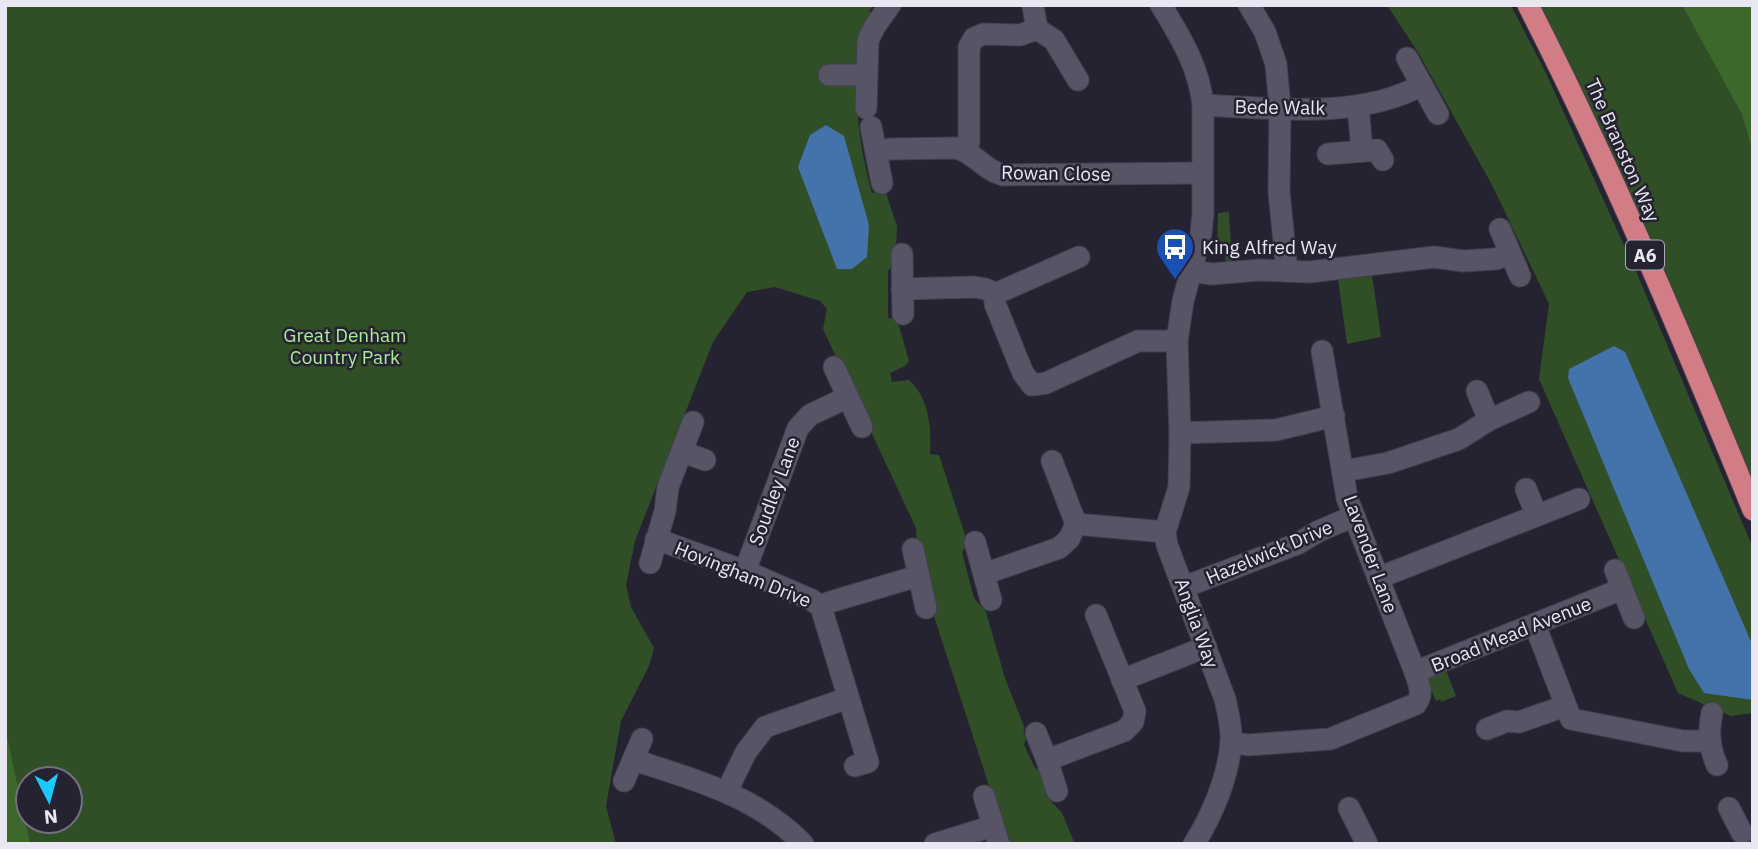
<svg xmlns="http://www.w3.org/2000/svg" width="1758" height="849" font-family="'IBM Plex Sans',sans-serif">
<rect width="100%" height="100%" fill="#252232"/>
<!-- green -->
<g fill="#304f26" fill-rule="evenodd">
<path d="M 5,5 L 874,5 L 869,11 L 873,14 C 848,72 856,134 872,193 L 885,190 L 897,226 L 896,252 L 892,252 L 892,266 L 888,271 L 888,318 L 897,319 L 909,361 L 905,366 L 890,373 L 892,382 L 909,380 C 929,398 932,429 930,454 L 939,455 L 968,544 L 962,552 L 974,598 L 986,612 L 1005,678 L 1025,729 L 1023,730 L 1026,739 L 1024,745 L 1035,768 L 1041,771 L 1047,797 L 1062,813 L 1075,844 L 1011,844 L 996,797 L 991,792 L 932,610 L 935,601 L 926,555 L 917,549 L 916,528 L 823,329 L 827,309 L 820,301 L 775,287 L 747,292 L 713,342 L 635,541 L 626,585 L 631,607 L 654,648 L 649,666 L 621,721 L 606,806 L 616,844 L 5,844 ZM 28,779 L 70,779 L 70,821 L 28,821 Z"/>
<path d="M 1387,5 L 1511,5 L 1516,15 L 1546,73 L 1638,276 L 1753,548 L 1753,713 L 1731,716 L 1678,693 L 1539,379 L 1549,304 L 1492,185 L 1419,54 Z"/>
<path d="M 1537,5 L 1682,5 L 1742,115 L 1753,153 L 1753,490 Z"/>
<path d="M 1229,212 L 1232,264 L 1226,264 L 1224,251 L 1217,246 L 1218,213 Z"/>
<path d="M 1372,275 L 1381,337 L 1347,344 L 1338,279 Z"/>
<path d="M 1446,670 L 1456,696 L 1441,702 L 1440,699 L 1436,701 L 1429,685 L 1429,678 Z"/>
</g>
<!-- forest -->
<g fill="#3c682c">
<path d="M 1682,5 L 1753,5 L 1753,153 L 1742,115 Z"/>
<path d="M 5,727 L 30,844 L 5,844 Z"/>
</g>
<!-- water -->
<g fill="#4472ab">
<path d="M 826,125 L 844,136 L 869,225 L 867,257 L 852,269 L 837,269 L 798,167 L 810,135 Z"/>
<path d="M 1614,346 L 1625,352 L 1753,646 L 1753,700 L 1704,693 L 1689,669 L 1568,378 L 1569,369 Z"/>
</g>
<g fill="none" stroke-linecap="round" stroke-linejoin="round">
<defs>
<g id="minor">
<path d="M 1161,5 C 1181,38 1199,67 1203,105 L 1203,213 L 1201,234 L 1183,301 L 1177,341 L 1180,433 L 1179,487 L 1165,532 L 1167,545 L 1225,699 C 1228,713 1232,727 1231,742 C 1229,775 1212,816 1194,844"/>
<path d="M 1249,5 L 1265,32 L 1276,64 L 1280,108 L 1279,192 L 1287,271"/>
<path d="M 1033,6 L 1037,29"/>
<path d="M 1407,58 L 1438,114"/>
<path d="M 829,75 L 866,75"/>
<path d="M 1203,105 C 1273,108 1358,120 1422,85"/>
<path d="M 1358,106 L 1362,151"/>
<path d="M 866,108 L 868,40 L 875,26 L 890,5"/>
<path d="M 871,127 L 882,183"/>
<path d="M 967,151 L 969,141 L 969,47 L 974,38 L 984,34 L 1020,35 L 1037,29 L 1054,40 L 1078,80"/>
<path d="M 876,152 L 890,149 L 956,148 C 975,153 984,170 1003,175 L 1202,173"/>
<path d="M 1328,154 L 1377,150 L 1383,160"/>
<path d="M 1500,229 L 1520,276"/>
<path d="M 902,254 L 903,314"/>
<path d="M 1191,271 L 1212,274 L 1260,270 L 1309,272 L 1434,257 L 1463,261 L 1496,259 L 1510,253"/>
<path d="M 902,289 L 974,287 L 986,289 L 995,294 L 995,304 L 1023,373 L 1032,385 L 1046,383 L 1138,341 L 1177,341"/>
<path d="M 995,294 L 1079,257"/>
<path d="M 834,367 L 862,427"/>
<path d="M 1477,391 L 1489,420"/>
<path d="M 1180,433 L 1276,430 L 1334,416"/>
<path d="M 683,452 L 705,460"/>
<path d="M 1052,461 L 1076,524"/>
<path d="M 1344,471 L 1388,463 L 1459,439 L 1489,420 L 1529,402"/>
<path d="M 1526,489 L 1536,514"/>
<path d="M 656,539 L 745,571 L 812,600 L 821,607 L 868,762 L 855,766"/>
<path d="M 975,542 L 991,600"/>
<path d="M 913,549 L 926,608"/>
<path d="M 650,563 L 665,511 L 668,487 L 693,422"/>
<path d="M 1615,570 L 1634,618"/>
<path d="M 745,571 L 798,428 L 810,415 L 848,397"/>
<path d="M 984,574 L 1059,548 L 1069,539 L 1076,524 L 1165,532"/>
<path d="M 1378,578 L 1579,499"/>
<path d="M 1184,587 L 1297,544 L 1319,531 L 1354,516"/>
<path d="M 821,607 L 830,602 L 918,576"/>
<path d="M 1535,625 L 1571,719 L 1683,741 L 1710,741"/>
<path d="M 1415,672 L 1622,589"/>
<path d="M 1122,680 L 1206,647"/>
<path d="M 1712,713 C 1708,732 1709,747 1717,765"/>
<path d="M 1487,729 L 1507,721 L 1519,722 L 1565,706"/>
<path d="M 1036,733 L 1047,760 L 1057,791"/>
<path d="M 1231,742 L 1248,745 L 1330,739 L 1416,704 C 1424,693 1419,685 1415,672 L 1347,498 L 1322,351"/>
<path d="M 634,760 C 695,780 757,796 803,844"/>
<path d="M 1047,760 L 1124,731 L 1133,722 L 1135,711 L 1096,615"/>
<path d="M 624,781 L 642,739"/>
<path d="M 727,791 L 746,752 L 765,727 L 848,698"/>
<path d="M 984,796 L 999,844"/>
<path d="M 1349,808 L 1367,844"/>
<path d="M 1729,808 L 1742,833"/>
<path d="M 935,844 L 993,826"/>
</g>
<path id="highway" d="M 1528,5 C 1612,169 1683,339 1753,510"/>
</defs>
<!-- minor casing -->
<use href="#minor" stroke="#42404d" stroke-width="23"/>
<!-- highway casing -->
<use href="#highway" stroke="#42404d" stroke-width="23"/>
<!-- minor -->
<use href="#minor" stroke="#575466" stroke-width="21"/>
<!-- highway -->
<use href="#highway" stroke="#d27c86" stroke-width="21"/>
</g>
<!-- icons -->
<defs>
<symbol id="bus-pin" viewBox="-11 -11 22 30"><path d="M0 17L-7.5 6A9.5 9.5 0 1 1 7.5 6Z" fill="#1a4fb4" stroke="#252232"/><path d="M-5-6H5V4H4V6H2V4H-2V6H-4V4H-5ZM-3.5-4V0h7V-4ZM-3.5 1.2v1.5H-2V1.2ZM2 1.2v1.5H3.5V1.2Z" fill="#fff"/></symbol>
</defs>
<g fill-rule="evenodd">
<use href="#bus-pin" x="1153" y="225" width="44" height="60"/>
</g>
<g text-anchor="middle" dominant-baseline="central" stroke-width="5" stroke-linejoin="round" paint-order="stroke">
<!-- shield labels -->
<rect fill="#252232" stroke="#aeacb8" stroke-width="2" x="1626" y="240.5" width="38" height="29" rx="5"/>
<g font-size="18" font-weight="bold" fill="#e8e7f2">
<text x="1645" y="255">A6</text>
</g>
<!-- street labels -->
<g font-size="19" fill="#e8e7f2" stroke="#252232">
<text transform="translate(1280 107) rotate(1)">Bede Walk</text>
<text transform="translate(1623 150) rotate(66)">The Branston Way</text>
<text transform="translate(1056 173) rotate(1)">Rowan Close</text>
<text transform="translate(774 491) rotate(-70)">Soudley Lane</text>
<text transform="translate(1269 552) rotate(-23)">Hazelwick Drive</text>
<text transform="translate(1371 554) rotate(70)">Lavender Lane</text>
<text transform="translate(743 574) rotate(22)">Hovingham Drive</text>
<text transform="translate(1197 623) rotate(70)">Anglia Way</text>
<text transform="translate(1511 634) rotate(-22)">Broad Mead Avenue</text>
</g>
<!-- poi labels -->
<g font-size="19" fill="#e8e7f2" stroke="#252232" text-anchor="start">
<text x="1202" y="247">King Alfred Way</text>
</g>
<!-- park labels -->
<g font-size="19" fill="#aaeb95" stroke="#252232">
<text x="345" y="335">Great Denham<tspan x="345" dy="22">Country Park</tspan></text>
</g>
</g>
<!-- border -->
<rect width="1758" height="849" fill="none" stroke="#e8e7f2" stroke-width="14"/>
<!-- north arrow -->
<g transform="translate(49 800) rotate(174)"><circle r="33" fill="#252232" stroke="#73717f" stroke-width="2"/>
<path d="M0-5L12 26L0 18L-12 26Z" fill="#1bcafc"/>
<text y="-10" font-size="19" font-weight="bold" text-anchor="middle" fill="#e8e7f2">N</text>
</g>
</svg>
